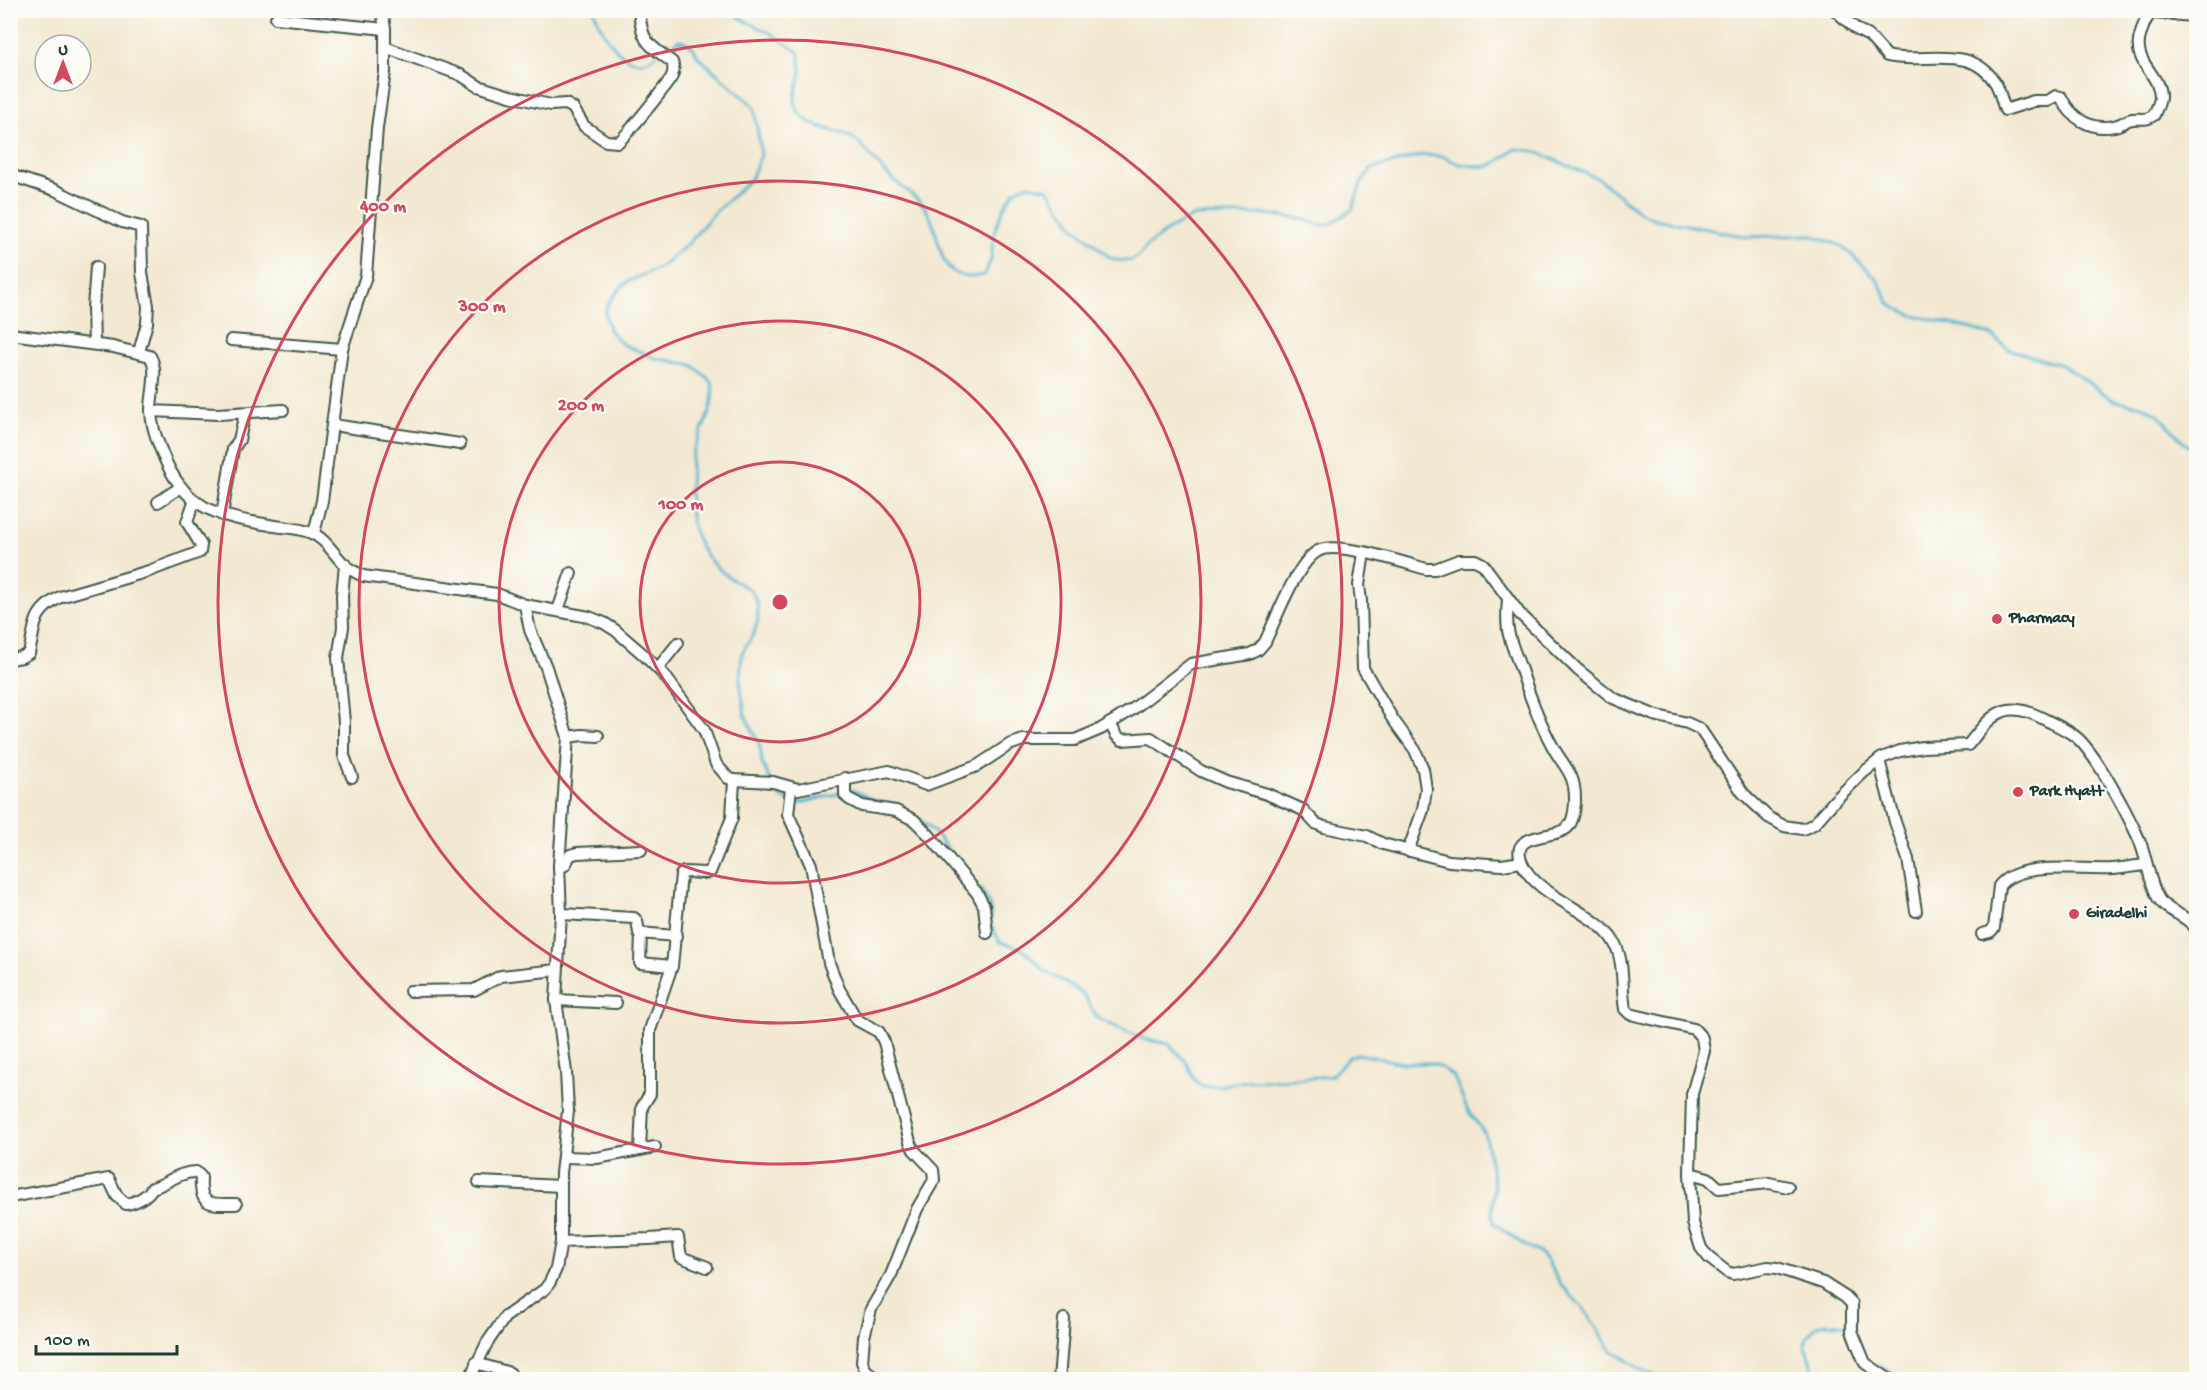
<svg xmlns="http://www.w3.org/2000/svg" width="2207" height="1390" font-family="'Gochi Hand',sans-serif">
<rect width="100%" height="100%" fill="#fdfcf7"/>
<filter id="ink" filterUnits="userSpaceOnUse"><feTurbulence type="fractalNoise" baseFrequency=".0167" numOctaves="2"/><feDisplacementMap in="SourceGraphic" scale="12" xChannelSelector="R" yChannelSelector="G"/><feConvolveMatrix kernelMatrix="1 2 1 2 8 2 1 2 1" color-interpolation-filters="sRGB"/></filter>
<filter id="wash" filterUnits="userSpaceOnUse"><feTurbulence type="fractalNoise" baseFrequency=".008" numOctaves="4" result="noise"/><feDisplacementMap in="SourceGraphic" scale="24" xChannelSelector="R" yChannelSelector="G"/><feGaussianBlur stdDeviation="1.35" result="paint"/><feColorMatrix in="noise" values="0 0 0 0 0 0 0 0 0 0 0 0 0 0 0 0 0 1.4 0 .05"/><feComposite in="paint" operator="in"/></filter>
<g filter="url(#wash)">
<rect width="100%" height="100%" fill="#f3e8d1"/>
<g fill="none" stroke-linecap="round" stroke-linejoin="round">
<!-- stream -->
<g stroke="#4fb4ce" stroke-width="3">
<path d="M 594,10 C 599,28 618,61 639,62 C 646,63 651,58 656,55"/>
<path d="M 729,10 L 747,22 L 769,32 L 798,52 C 799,58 801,65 801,71 C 800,84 790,98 798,111 C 811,131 836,127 854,139 C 866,148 875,163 886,173 C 896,184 911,192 921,203 C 946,229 930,288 984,275 L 991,260 L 994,232 L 1004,207 L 1014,192 L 1021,187 L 1030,185 L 1048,189 L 1074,227 L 1109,257 L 1116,260 L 1130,261 L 1138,257 L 1147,246 L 1171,228 L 1194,216 L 1266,214 L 1302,219 L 1321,225 L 1330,224 L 1352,210 L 1361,184 L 1371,169 L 1423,155 L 1442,156 L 1459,164 L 1485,167 L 1494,164 L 1516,149 L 1534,151 L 1599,179 L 1639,212 L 1655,219 L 1748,237 L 1811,235 L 1842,246 L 1877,279 L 1889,303 L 1896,308 L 1912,315 L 1976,330 L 1993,336 L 2008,349 L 2064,366 L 2115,401 L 2142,406 L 2158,414 L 2183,442 L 2196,451"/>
<path d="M 662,51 L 679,40 C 690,43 694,47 698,57 L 754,106 L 761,155 L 751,179 L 712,215 L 690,242 L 668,261 L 661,267 L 627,282 L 620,288 L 608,304 L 605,313 L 609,330 L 622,344 L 655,358 L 692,365 L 712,382 C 717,412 698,431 692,456 C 690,465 691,475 690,484 C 687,538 703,566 751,590 L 757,603 L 758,620 L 754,633 L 742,653 L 740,680 L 745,715 L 760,746 L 762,763 L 770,780"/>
<path d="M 773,786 L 778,795 L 786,800"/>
<path d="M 848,791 C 857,789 866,798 875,801 C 885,804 894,803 903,809"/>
<path d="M 792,801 L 801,803 L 841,793"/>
<path d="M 919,819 L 934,832 L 949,851"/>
<path d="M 980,888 L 989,904 L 991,916 L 990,924 L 1000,942 L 1017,947 L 1026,952 L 1045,971 L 1076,989 L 1083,994 L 1097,1018 L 1143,1039 L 1169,1044 L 1187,1063 L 1194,1079 L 1201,1086 L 1219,1086 L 1246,1081 L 1296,1079 L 1331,1076 L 1349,1057 L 1358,1054 L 1403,1063 L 1430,1063 L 1439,1066 L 1454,1077 L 1467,1109 L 1485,1134 L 1494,1184 L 1492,1213 L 1494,1223 L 1524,1245 L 1540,1253 L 1547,1261 L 1561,1285 L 1584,1309 L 1611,1350 L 1646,1373 L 1660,1376 L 1702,1375 L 1717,1380"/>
<path d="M 1877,1365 L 1888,1370 L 1901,1380"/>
<path d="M 1816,1380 L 1805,1345 L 1807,1337 L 1816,1327 L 1824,1323 L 1848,1325"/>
</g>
</g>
</g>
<g filter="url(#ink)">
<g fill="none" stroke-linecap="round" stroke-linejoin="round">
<defs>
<g id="street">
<path d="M 1835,10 L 1856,29 L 1869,36 L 1887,56 C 1924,65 1971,42 1996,84 C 2000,91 2002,102 2005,110 L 2034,101 L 2048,101 L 2056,96 L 2061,97 C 2071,118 2090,131 2114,126 C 2121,125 2126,120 2132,119 C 2141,118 2146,121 2154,115 C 2156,109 2160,103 2160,97 C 2161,74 2130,62 2141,33 C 2144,24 2145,19 2152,13 L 2196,16"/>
<path d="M 276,18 L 385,29"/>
<path d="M 385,47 L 461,75 L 478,86 L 510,96 L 551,105 L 566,104 L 573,108 L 584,126 L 606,141 L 618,142 C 623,140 669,83 672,76 C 674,71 674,67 672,62 C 647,43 642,43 639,10"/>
<path d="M 10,175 L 55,190 L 122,222 L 141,227 L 142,273 L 148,306 L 147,323 L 139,352"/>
<path d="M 10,334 L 113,347 L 150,356 C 159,371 151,393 151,410 C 151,423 156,438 161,450 C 184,511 217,516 275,526 C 287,528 300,528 311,533 C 326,538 335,557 347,567 C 352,571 358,573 363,576 L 497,594 L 525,605 L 589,617 L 604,623 L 615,630 L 644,655 L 665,676 L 704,730 L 716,764 L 728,778 L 734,780 L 773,782 L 798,789 L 889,771 L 926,785 L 977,766 L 1009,745 L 1023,740 L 1075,740 L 1101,729 L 1133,709 L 1191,664 L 1250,654 L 1258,650 L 1265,642 C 1276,619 1297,562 1318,551 C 1336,540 1405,563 1426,569 L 1435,569 L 1459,560 L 1475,560 L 1483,564 L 1519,613 L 1578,670 L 1613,698 L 1654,715 L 1687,723 L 1700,729 L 1743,793 L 1768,817 L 1784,826 L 1803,829 L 1814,824 L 1835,800 L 1864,772 L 1882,758 L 1900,751 L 1923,747 L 1968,745 C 1978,733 1989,716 2004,711 C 2015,707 2030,712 2040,717 C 2051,723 2065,728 2076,737 C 2095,752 2127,813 2138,837 C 2147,856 2148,879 2158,898 C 2167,913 2187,914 2196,929"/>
<path d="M 231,340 L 342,349"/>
<path d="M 94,344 L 93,308 L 96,267"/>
<path d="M 151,411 L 218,414 L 283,410"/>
<path d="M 333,425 L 460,444"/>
<path d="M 158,502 L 181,487"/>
<path d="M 222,515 L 233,449 L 239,440 L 245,413"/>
<path d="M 314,533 L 322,501 L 342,349 L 366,276 L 377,128 L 385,72 L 385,29 L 382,10"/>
<path d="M 1364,553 L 1359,585 L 1361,601 L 1363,668 L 1392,718 L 1415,750 L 1423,769 L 1426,789 L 1423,810 L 1408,851"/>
<path d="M 345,564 L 342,596 L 343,627 L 338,658 L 344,722 L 344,756 L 352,777"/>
<path d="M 1508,599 C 1507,611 1506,624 1509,635 C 1512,647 1517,658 1521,670 C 1530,697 1540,724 1554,749 C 1565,768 1575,774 1575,798 C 1575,807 1574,821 1567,828 C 1553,840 1508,831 1522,863 C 1536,897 1596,911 1614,942 C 1625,962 1621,987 1625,1009 L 1630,1014 L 1694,1029 L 1702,1038 L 1704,1051 L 1692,1094 L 1690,1173 L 1693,1223 L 1701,1248 L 1709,1258 L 1727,1272 L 1733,1274 L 1768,1267 L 1777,1268 L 1823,1283 L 1845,1297 L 1852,1304 L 1852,1331 L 1865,1363 L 1890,1380"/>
<path d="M 558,610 L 571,573"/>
<path d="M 10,659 L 22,657 L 29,653 C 36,625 31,613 60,597 L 149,571 L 200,552 L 201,545 L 187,522 L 194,502"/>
<path d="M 658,668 L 678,643"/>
<path d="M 1110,723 L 1116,735 L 1122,740 L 1151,738 L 1201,771 L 1226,782 L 1267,794 L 1303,810 L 1315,823 L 1324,827 L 1367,836 L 1383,844 L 1449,861 L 1502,865 L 1521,862"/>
<path d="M 568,737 L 582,735 L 598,736"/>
<path d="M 1879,760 L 1895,822 L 1908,859 L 1916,911"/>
<path d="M 845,778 L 845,795 L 849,799 L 862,806 L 896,811 L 914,820 L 929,835 L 977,893 L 984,906 L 987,933"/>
<path d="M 791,788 L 788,814 L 811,865 L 829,963 L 839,989 L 857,1020 L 879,1032 L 884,1042 L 910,1142 L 914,1150 L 933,1170 L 934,1180 L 917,1209 L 891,1275 L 871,1309 L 864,1337 L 862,1362 L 865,1369 L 876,1380"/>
<path d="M 559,868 L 565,865 L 570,855 L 577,853 L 641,850"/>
<path d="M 561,914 L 634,918 L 637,921 L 639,933 L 676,936"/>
<path d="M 641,933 L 640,963 L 672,966"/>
<path d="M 1982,934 L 1990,932 L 1994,928 L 1999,886 C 2018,860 2084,871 2113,869 C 2124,868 2135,866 2146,865"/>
<path d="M 410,991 L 474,990 L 501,976 L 557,970"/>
<path d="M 556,1000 L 616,1003"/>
<path d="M 640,1150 L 642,1107 L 650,1094 L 650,1030 L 672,966 L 681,875 L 684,872 L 706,873 L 710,872 L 732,818 L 734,780"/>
<path d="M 563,1157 L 597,1158 L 655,1147"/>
<path d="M 1690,1173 L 1708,1178 L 1719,1188 L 1769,1183 L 1788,1187"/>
<path d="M 479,1182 L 561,1186"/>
<path d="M 10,1197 L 109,1179 L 117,1196 L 126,1204 C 135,1203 148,1196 152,1188 C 167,1184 178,1172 196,1172 L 201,1177 C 199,1207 210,1204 236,1204"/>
<path d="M 561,1242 L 649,1239 L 678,1237 L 681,1257 L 707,1267"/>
<path d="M 476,1363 L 510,1373"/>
<path d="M 469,1380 L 487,1343 L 505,1317 L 545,1289 L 550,1282 L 556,1269 L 561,1242 L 561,1173 L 568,1111 L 566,1072 L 556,1000 L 561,914 L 559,865 L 568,737 L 546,667 L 530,630 L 525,605"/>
<path d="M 1059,1380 L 1064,1319"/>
</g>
</defs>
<!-- street casing -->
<use href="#street" stroke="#3f574c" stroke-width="14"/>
<!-- street -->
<use href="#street" stroke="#fff" stroke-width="10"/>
</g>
</g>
<!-- distance rings -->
<g fill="none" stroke="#d1495b" stroke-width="3">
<circle cx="780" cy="602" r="140"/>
<circle cx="780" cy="602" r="281"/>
<circle cx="780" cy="602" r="421"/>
<circle cx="780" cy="602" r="562"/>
</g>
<!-- markers -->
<g fill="#d1495b" stroke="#fdfcf7" stroke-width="2">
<circle cx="1997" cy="619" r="6"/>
<circle cx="2018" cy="792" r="6"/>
<circle cx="2074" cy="914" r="6"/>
</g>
<g text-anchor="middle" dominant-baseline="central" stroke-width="4.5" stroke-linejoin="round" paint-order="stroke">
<!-- poi labels -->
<g font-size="16" font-weight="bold" fill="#1f3d34" stroke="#fdfcf7" text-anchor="start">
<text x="2009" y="619">Pharmacy</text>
<text x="2030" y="792">Park Hyatt</text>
<text x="2086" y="914">Giradelhi</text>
</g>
</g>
<circle cx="780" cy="602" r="9" fill="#d1495b" stroke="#fdfcf7" stroke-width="3"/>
<g font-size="18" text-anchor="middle" font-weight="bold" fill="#d1495b" stroke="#fdfcf7" stroke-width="4.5" stroke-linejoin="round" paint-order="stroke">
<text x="383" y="211">400 m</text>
<text x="482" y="311">300 m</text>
<text x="581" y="410">200 m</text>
<text x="681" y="509">100 m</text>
</g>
<!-- margin -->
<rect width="2207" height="1390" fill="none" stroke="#fdfcf7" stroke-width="36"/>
<!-- north arrow -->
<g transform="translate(63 63)"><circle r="28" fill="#fdfcf7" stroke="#a4b0a9" stroke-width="1.5"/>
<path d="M0-4.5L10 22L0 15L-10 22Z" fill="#d1495b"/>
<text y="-9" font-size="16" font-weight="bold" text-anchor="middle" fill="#1f3d34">U</text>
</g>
<!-- scale -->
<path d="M36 1345v9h141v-9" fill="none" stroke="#1f3d34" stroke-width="3"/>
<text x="45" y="1345" font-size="18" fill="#1f3d34" stroke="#fdfcf7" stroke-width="4.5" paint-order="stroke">100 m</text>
</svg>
